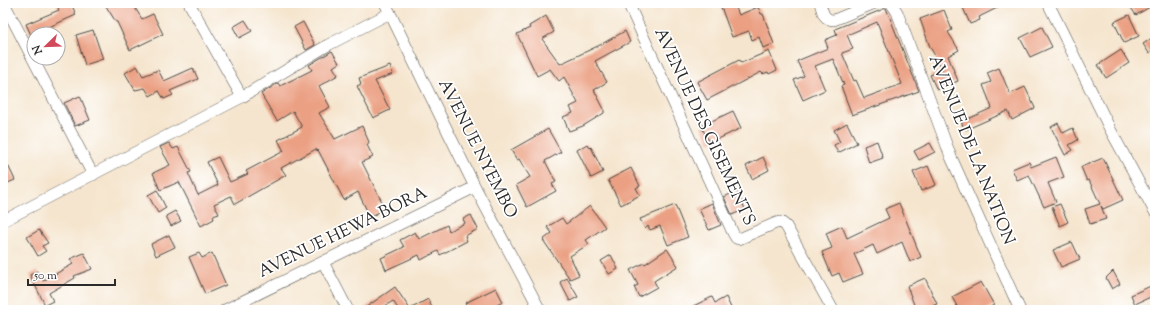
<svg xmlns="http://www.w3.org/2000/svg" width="1158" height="313" font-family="'Sorts Mill Goudy',serif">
<rect width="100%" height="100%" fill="#fff"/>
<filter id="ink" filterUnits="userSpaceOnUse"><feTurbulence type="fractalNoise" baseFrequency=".025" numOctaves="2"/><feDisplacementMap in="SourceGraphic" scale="8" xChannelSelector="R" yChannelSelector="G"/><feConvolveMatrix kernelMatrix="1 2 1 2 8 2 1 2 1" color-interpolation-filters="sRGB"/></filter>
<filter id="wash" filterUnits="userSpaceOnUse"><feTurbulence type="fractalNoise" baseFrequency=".012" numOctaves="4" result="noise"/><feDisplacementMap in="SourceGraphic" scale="16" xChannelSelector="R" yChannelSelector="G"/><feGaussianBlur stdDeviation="0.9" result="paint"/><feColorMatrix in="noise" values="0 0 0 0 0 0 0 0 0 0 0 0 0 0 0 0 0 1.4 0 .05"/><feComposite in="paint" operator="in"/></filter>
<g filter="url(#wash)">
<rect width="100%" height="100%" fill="#f5e5ce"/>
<g id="blocks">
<!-- building -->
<g fill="#eba083" fill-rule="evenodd">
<path d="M 56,3 L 71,3 L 76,15 L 31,35 L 26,24 L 59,10 Z"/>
<path d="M 104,3 L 132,3 L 142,19 L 153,14 L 163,34 L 130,50 L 117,22 L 116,22 Z"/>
<path d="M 734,3 L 739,15 L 758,7 L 761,14 L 763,14 L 774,44 L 763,48 L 759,37 L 752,40 L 749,31 L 732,37 L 721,7 Z"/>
<path d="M 961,3 L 1007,3 L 979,17 L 980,20 L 970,24 Z"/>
<path d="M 1139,3 L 1155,3 L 1155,4 L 1136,15 L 1131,8 Z"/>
<path d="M 886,8 L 919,91 L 852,115 L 841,86 L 844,85 L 833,59 L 815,66 L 825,90 L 803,100 L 794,80 L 804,76 L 797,61 L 828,48 L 825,40 L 837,35 L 835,29 ZM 877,22 L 902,84 L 864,98 L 856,80 L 854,81 L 842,53 L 853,49 L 847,35 Z"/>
<path d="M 944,10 L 952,30 L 948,32 L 959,50 L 948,56 L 958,81 L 937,90 L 930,75 L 943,70 L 930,47 L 920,19 Z"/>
<path d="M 1129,15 L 1139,36 L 1124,43 L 1114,22 Z"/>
<path d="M 546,16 L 554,32 L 542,39 L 560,64 L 600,45 L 625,31 L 630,42 L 595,61 L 607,82 L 594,90 L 604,109 L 604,113 L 583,126 L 569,131 L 563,117 L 573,113 L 570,107 L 578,103 L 564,77 L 559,81 L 550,69 L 537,76 L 517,34 L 530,28 L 529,26 Z"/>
<path d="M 245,20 L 252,31 L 239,38 L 233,27 Z"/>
<path d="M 303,22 L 315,45 L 306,50 L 294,27 Z"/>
<path d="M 1042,27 L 1052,47 L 1030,57 L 1020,38 Z"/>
<path d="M 93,30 L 103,59 L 85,65 L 76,35 Z"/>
<path d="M 1155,36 L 1155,49 L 1149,53 L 1143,44 Z"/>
<path d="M 1121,50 L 1129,63 L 1106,78 L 1098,65 Z"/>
<path d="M 332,51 L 339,63 L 333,67 L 338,75 L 319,86 L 330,107 L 319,113 L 335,139 L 362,126 L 369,142 L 367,145 L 373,157 L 362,162 L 382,202 L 378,205 L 381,211 L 370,217 L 358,192 L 344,200 L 318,150 L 317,151 L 316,149 L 281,168 L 286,175 L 235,204 L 231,196 L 214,204 L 219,214 L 213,216 L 214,219 L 201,226 L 179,182 L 160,190 L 153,173 L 170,165 L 160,147 L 169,143 L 173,149 L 178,147 L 191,172 L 188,173 L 198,195 L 218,185 L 207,162 L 218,157 L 230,182 L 248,174 L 246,171 L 284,151 L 278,140 L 302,127 L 293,111 L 277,121 L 261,94 L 278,83 L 280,86 L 312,70 L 309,65 Z"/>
<path d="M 769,51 L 777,70 L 769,74 L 768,72 L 763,74 L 761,72 L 707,100 L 697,82 L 739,60 L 741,63 Z"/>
<path d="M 137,66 L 143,76 L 158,70 L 164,81 L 193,68 L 198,79 L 170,91 L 173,95 L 164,99 L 159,91 L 150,96 L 145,88 L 135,90 L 125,73 Z"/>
<path d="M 390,66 L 393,74 L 375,81 L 390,110 L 373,118 L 357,86 L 361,84 L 359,78 Z"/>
<path d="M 999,68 L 1010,94 L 1025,87 L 1035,108 L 1012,120 L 1008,111 L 965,130 L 961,122 L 992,108 L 983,85 L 991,82 L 987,73 Z"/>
<path d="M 80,96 L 90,120 L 75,126 L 64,103 Z"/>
<path d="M 733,111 L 741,128 L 710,143 L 701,126 Z"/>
<path d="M 847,123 L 857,143 L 838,153 L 834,145 L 840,142 L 834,130 Z"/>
<path d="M 1058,123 L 1063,133 L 1073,128 L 1078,140 L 1069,145 L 1073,150 L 1065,155 L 1051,127 Z"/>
<path d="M 548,129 L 561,152 L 545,161 L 556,182 L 552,184 L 556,191 L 527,207 L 516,185 L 530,177 L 519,159 L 517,160 L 511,150 Z"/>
<path d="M 877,141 L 883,158 L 869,163 L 864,146 Z"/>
<path d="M 930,143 L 935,152 L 919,160 L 914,151 Z"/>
<path d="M 587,144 L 590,148 L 591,147 L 603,172 L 591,178 L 577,150 Z"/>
<path d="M 3,155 L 15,180 L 3,185 Z"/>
<path d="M 763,157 L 769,170 L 752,179 L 746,166 Z"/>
<path d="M 1056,157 L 1064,177 L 1048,183 L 1056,202 L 1044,207 L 1029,175 L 1017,180 L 1012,169 L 1029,162 L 1031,167 Z"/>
<path d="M 1103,158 L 1123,200 L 1103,209 L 1101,206 L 1106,219 L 1090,224 L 1085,209 L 1100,204 L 1089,180 L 1087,181 L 1081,167 Z"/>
<path d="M 928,166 L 936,185 L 921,191 L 913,172 Z"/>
<path d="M 631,168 L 640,186 L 636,188 L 640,195 L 621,205 L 608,180 Z"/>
<path d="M 157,190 L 166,208 L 158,213 L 148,195 Z"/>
<path d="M 737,191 L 745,209 L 732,215 L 724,197 Z"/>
<path d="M 712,203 L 721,225 L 709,230 L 699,209 Z"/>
<path d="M 899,203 L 921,257 L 910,262 L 902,242 L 877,254 L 873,245 L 854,254 L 863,274 L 843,282 L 839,273 L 832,276 L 822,252 L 832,248 L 826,233 L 842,226 L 847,238 L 889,218 L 885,209 Z"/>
<path d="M 1060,204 L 1068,222 L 1060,226 L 1052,207 Z"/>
<path d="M 675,205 L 688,237 L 668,245 L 660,226 L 650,230 L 648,226 L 645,229 L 640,219 Z"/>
<path d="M 590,206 L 605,227 L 586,240 L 589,244 L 570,256 L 579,275 L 570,279 L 543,240 L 552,233 L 547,227 L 562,218 L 566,224 Z"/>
<path d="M 175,211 L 181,221 L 171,226 L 166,216 Z"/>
<path d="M 471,215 L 478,229 L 465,236 L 467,241 L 440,255 L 438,251 L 421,260 L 419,255 L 386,270 L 381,258 L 404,247 L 400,240 L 415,232 L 419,239 L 447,225 L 449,231 L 465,223 L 463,219 Z"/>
<path d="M 39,230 L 48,243 L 42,246 L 46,251 L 38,256 L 27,237 Z"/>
<path d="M 169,235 L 175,247 L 156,256 L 151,244 Z"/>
<path d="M 1072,242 L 1080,259 L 1061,267 L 1053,250 Z"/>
<path d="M 667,249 L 678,266 L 654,281 L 657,287 L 639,297 L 634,287 L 638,285 L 630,270 L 644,263 L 645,264 Z"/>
<path d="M 84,253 L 92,269 L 74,276 L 75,278 L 49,293 L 53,301 L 45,305 L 30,275 L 37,271 L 43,281 L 73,264 L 70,259 Z"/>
<path d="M 199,253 L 202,258 L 212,253 L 226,285 L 205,294 L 189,257 Z"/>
<path d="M 611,255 L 618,269 L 609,274 L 601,261 Z"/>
<path d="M 1113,271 L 1120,284 L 1112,289 L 1106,278 Z"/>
<path d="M 567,278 L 578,297 L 570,301 L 560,282 Z"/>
<path d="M 925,278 L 937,304 L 920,310 L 916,310 L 907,286 Z"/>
<path d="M 981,282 L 994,305 L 985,310 L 959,310 L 952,297 Z"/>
<path d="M 1155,284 L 1155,295 L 1135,304 L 1131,295 Z"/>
<path d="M 395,287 L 410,309 L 428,299 L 433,310 L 399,310 L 393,301 L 379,310 L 362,310 Z"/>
<path d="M 496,288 L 503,302 L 497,305 L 499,310 L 469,310 L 465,303 Z"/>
<path d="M 712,297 L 715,303 L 726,297 L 732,310 L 685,310 Z"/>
</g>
</g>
</g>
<g filter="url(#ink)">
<use href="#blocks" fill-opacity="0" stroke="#494743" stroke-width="1"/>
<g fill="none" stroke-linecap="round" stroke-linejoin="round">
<defs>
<g id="minor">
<path d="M 4,3 L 93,175"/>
<path d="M 189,3 L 242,97"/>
<path d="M 385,3 L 475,187 L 540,310"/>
<path d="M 628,3 L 733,233 L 736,238 L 739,239 L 776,223 L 781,222 L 786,226 L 833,310"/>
<path d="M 820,3 C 823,12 823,20 834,20 L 875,3"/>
<path d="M 891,3 L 897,12 L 951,157 L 1020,310"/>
<path d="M 1048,3 L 1110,129 L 1155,212"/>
<path d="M 3,221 L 242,97 L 328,45 L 390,13"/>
<path d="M 323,262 L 348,310"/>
<path d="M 225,310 L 475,187"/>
</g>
</defs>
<!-- minor casing -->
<use href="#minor" stroke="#494743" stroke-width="12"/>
<!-- minor -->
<use href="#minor" stroke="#fff" stroke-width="11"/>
</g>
</g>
<g text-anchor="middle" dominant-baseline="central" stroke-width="3.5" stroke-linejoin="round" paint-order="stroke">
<!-- street labels -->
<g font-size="17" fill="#2b2b2b" stroke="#fff">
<text transform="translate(704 127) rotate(65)">AVENUE DES GISEMENTS</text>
<text transform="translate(477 149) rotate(63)">AVENUE NYEMBO</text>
<text transform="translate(971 150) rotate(68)">AVENUE DE LA NATION</text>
<text transform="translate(343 233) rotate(-26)">AVENUE HEWA BORA</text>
</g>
</g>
<!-- margin -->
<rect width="1158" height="313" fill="none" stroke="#fff" stroke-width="16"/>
<!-- north arrow -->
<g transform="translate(46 46) rotate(247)"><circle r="19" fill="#ffffff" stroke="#aaaaaa"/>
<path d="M0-3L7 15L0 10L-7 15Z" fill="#d1495b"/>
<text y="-6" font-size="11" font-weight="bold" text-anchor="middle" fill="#2b2b2b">N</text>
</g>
<!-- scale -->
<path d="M28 279v6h87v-6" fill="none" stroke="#2b2b2b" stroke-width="2"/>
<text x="34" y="279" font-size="12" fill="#2b2b2b" stroke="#ffffff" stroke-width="3" paint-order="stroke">50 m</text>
</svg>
